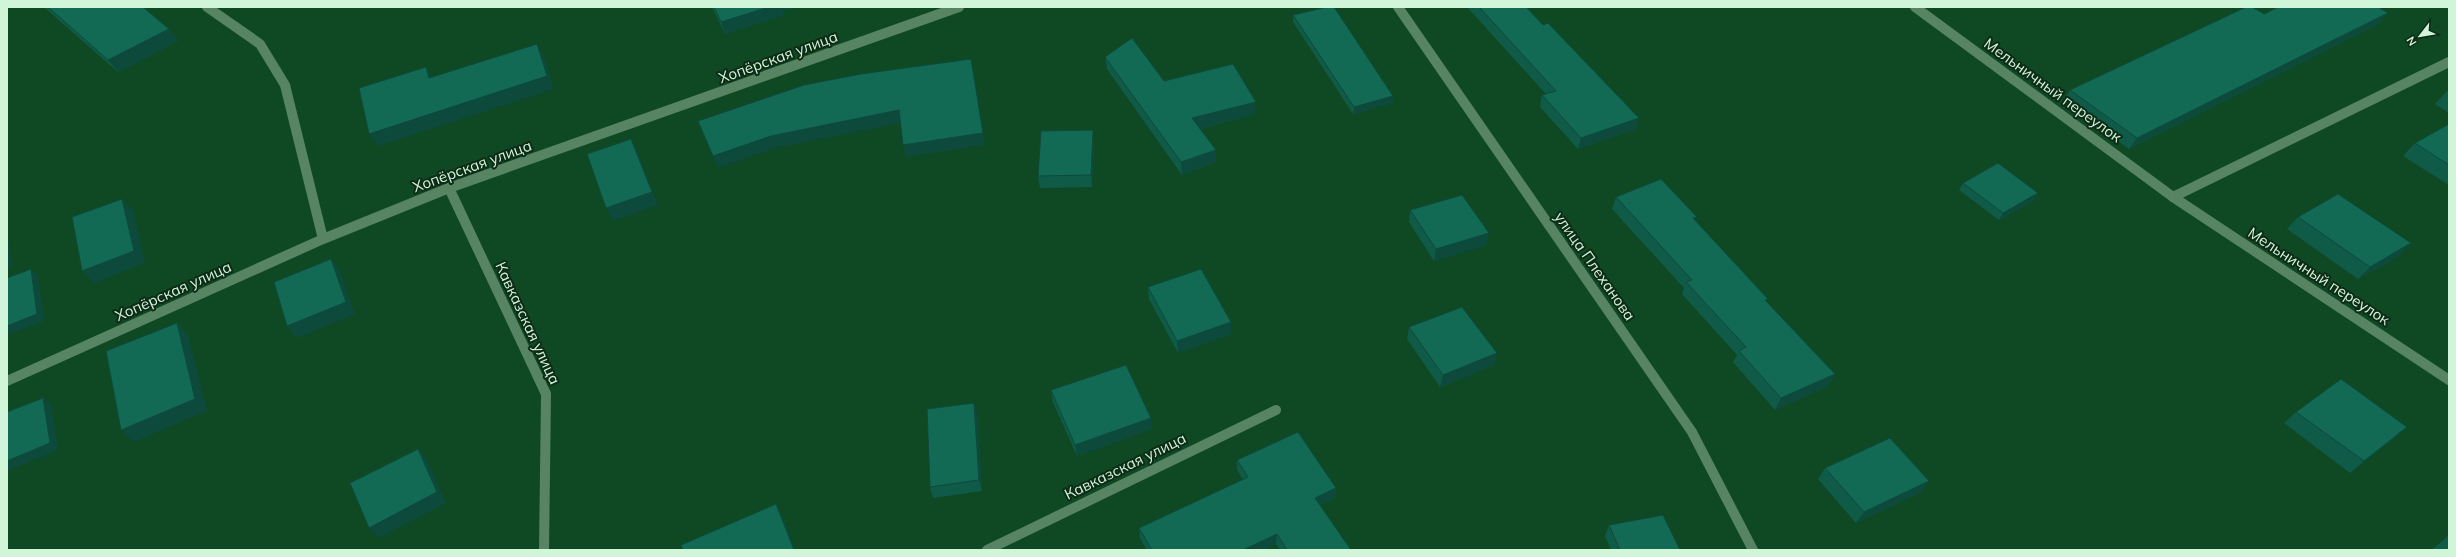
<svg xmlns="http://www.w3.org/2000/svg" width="2456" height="557" font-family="Mulish,sans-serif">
<rect width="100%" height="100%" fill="#0f4924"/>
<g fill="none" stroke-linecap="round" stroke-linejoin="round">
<!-- minor -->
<g stroke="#578462" stroke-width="10">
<path d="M 207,7 L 260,44 L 285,85 L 323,239"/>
<path d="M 1398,7 L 1692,432 L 1753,550"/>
<path d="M 1915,7 L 2173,197 L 2449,380"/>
<path d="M 449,188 L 546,394 L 544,550"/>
<path d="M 2173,197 L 2449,62"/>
<path d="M 7,381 L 323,239 L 449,188 L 959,7"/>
<path d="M 987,550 L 1276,410"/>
</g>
</g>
<!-- wall -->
<g fill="#0f5b48">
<path d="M 44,7 L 143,7 L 178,41 L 118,72 Z"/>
<path d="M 712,7 L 798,7 L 782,12 L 783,15 L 725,34 Z"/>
<path d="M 1467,7 L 1526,7 L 1543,25 L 1639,118 L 1636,129 L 1578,149 L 1540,107 L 1542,95 L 1546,94 Z"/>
<path d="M 2264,14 L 2379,24 L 2129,149 L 2063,101 L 2070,90 Z"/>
<path d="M 1293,15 L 1393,103 L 1353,114 L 1293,22 Z"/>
<path d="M 1105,57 L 1164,81 L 1255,114 L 1200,129 L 1216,150 L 1216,162 L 1182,175 L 1107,69 Z"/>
<path d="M 2449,90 L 2449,113 L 2435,104 L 2446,92 Z"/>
<path d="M 2449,124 L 2449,185 L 2403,156 L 2415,143 Z"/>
<path d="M 1093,130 L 1094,143 L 1092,187 L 1040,188 L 1038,176 Z"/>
<path d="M 1963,183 L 2034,200 L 1999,220 L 1959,190 Z"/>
<path d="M 1616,197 L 1695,221 L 1767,302 L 1835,374 L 1828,386 L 1775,410 L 1733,362 L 1737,355 L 1682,294 L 1684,288 L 1612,209 Z"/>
<path d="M 1410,210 L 1486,245 L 1434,261 L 1409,222 Z"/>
<path d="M 2298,217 L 2399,256 L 2358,279 L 2287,229 Z"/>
<path d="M 1148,287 L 1231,322 L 1231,334 L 1178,353 L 1149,299 Z"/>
<path d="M 1409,327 L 1494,365 L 1440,387 L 1407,339 Z"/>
<path d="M 1051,390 L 1152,429 L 1077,456 L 1053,402 Z"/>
<path d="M 2296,412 L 2394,438 L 2350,473 L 2284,423 Z"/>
<path d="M 977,414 L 982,491 L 933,498 L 930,487 Z"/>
<path d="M 1237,460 L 1336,488 L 1335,498 L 1320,505 L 1351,550 L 1280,550 L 1276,544 L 1264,550 L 1147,550 L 1140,538 L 1139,528 L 1243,480 L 1237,470 Z"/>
<path d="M 1825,468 L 1921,492 L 1856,523 L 1818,479 Z"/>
<path d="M 1609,525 L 1680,550 L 1611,550 L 1605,536 Z"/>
<path d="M 2449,535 L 2449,550 L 2435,550 L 2433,549 Z"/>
</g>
<!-- shaded-wall -->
<g fill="#0d4a3b">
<path d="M 769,7 L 798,7 L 782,12 L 783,15 L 725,34 L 721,22 Z"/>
<path d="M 2388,13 L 2379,24 L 2129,149 L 2137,138 Z"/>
<path d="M 169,29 L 178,41 L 118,72 L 108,60 Z"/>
<path d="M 537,44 L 544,57 L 554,89 L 378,146 L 369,134 Z"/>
<path d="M 971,59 L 985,145 L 906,157 L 903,145 Z"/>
<path d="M 426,67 L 433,79 L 429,78 Z"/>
<path d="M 1393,96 L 1393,103 L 1353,114 L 1354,107 Z"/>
<path d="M 1256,102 L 1255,114 L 1192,131 L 1192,118 Z"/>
<path d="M 899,110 L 902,123 L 775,148 L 718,168 L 713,156 L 771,136 Z"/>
<path d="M 1639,118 L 1636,129 L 1578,149 L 1581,138 Z"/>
<path d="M 1093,130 L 1094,143 L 1092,187 L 1091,175 Z"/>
<path d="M 631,139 L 637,151 L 658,205 L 613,221 L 606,208 Z"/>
<path d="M 1216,150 L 1216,162 L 1182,175 L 1181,162 Z"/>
<path d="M 2038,193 L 2034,200 L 1999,220 L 2003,213 Z"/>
<path d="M 122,199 L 133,211 L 145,263 L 94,283 L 82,271 Z"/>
<path d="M 7,232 L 12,266 L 7,268 Z"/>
<path d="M 1489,233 L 1486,245 L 1434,261 L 1436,249 Z"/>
<path d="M 2411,243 L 2399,256 L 2358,279 L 2370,267 Z"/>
<path d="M 331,259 L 340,271 L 355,314 L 297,338 L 287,326 Z"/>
<path d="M 31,269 L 38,276 L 44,321 L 7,335 L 7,326 Z"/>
<path d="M 1231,322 L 1231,334 L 1178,353 L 1177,341 Z"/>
<path d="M 177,323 L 188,335 L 207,411 L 134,442 L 121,430 Z"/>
<path d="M 1497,353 L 1494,365 L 1440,387 L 1443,375 Z"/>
<path d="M 1835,374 L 1828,386 L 1775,410 L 1781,398 Z"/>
<path d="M 43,398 L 51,404 L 58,450 L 7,471 L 7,461 Z"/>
<path d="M 974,403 L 977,414 L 982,491 L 979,480 Z"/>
<path d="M 1151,418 L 1152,429 L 1077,456 L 1075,445 Z"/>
<path d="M 2407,427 L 2394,438 L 2350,473 L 2364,461 Z"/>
<path d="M 418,449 L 427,460 L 446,503 L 379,538 L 369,528 Z"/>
<path d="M 1929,481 L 1921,492 L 1856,523 L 1864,512 Z"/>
<path d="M 1336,488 L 1335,498 L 1314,508 L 1315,498 Z"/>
<path d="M 776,504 L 782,515 L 795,550 L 794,550 Z"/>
<path d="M 1277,534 L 1276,544 L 1264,550 L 1243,550 Z"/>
</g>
<!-- building -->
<g fill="#126a54" stroke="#0d4a3b">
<path d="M 48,7 L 143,7 L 169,29 L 108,60 Z"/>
<path d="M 714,7 L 769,7 L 721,22 Z"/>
<path d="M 1327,7 L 1334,7 L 1393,96 L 1354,107 L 1293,15 Z"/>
<path d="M 1479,7 L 1526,7 L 1543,25 L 1548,23 L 1639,118 L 1581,138 L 1542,95 L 1556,91 Z"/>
<path d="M 2246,7 L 2252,7 L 2264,14 L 2278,7 L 2378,7 L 2388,13 L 2137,138 L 2070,90 Z"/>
<path d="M 1132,38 L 1164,81 L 1233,64 L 1256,102 L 1192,118 L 1216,150 L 1181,162 L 1105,57 Z"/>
<path d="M 537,44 L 547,76 L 369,134 L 359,88 L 426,67 L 429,78 Z"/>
<path d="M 971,59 L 983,133 L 903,145 L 899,110 L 771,136 L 713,156 L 698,121 L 804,85 L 861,74 Z"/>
<path d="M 2449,124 L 2449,165 L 2415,143 Z"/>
<path d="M 1093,130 L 1091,175 L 1038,176 L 1041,131 Z"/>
<path d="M 631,139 L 652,192 L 606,208 L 587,154 Z"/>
<path d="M 1998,163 L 2038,193 L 2003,213 L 1963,183 Z"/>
<path d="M 1661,179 L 1697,217 L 1693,218 L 1768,299 L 1765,300 L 1835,374 L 1781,398 L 1739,351 L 1746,347 L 1686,282 L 1692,280 L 1616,197 Z"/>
<path d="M 2338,194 L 2411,243 L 2370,267 L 2298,217 Z"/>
<path d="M 1462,195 L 1489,233 L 1436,249 L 1410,210 Z"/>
<path d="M 122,199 L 134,251 L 82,271 L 72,217 Z"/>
<path d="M 331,259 L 346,302 L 287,326 L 274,282 Z"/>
<path d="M 31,269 L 37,314 L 7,326 L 7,278 Z"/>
<path d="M 1201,269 L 1231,322 L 1177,341 L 1148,287 Z"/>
<path d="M 1462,307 L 1497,353 L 1443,375 L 1409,327 Z"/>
<path d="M 177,323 L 195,399 L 121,430 L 106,351 Z"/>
<path d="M 1126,365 L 1151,418 L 1075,445 L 1051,390 Z"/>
<path d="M 2341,379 L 2407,427 L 2364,461 L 2296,412 Z"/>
<path d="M 43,398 L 50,443 L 7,461 L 7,412 Z"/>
<path d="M 974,403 L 979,480 L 930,487 L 927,409 Z"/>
<path d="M 1298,432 L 1336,488 L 1315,498 L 1351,550 L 1287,550 L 1277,534 L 1243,550 L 1152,550 L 1139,528 L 1248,477 L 1237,460 Z"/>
<path d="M 1890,438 L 1929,481 L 1864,512 L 1825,468 Z"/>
<path d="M 418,449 L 437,492 L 369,528 L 350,483 Z"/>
<path d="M 776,504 L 794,550 L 683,550 L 681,545 Z"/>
<path d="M 1663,515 L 1680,550 L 1620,550 L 1609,525 Z"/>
</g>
<g text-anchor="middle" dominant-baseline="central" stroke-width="4" stroke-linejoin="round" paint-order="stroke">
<!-- street labels -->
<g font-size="15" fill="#d1f5d8" stroke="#0d2b16">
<text transform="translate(778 57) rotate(-20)">Хопёрская улица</text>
<text transform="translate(2053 90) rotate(36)">Мельничный переулок</text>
<text transform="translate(472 166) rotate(-20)">Хопёрская улица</text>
<text transform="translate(1595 266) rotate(55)">улица Плеханова</text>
<text transform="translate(2319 276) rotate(33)">Мельничный переулок</text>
<text transform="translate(173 291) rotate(-24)">Хопёрская улица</text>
<text transform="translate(528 323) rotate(65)">Кавказская улица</text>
<text transform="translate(1125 466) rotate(-26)">Кавказская улица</text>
</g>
</g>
<!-- border -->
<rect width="2456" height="557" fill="none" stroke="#d1f5d8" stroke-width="16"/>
<!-- north arrow -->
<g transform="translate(2420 36) rotate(239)" stroke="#0d2b16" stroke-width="3" paint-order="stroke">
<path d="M0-3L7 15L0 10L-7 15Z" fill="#d1f5d8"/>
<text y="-6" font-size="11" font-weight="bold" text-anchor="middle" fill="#d1f5d8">N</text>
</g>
</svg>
